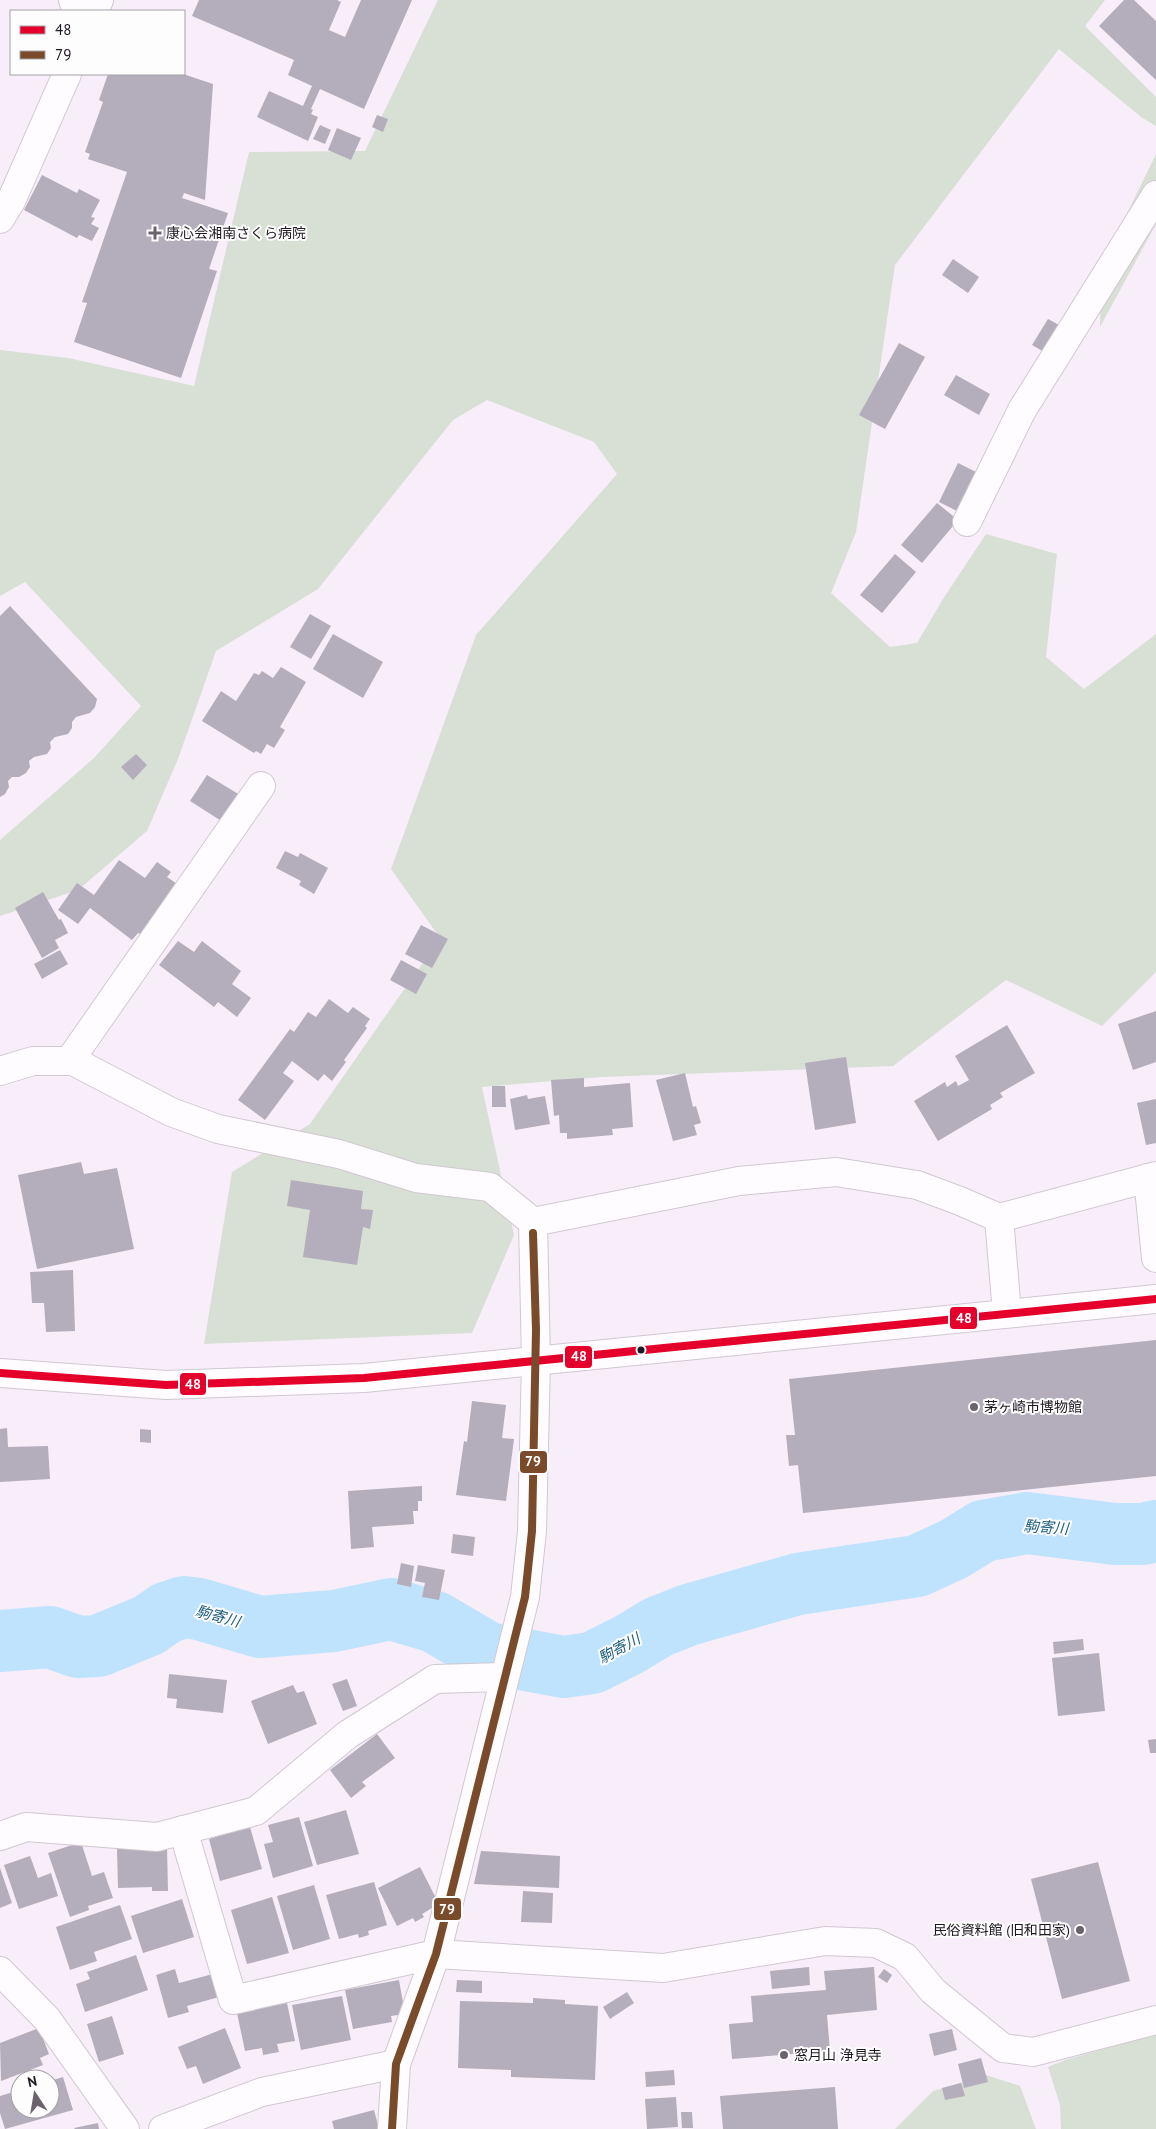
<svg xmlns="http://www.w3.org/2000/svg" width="1156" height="2129" font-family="'PT Sans','Noto Sans JP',sans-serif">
<rect width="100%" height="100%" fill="#f8eefa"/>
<!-- green -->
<g fill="#d8dfd4">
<path d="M 438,0 L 1105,0 L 1085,26 L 1156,97 L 1156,126 L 1141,117 L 1059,49 L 895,265 L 856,532 L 831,593 L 890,647 L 917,643 L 943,599 L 986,534 L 1057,554 L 1046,657 L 1084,689 L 1156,634 L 1156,972 L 1102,1026 L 1006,980 L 893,1066 L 602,1077 L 482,1087 L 514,1235 L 472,1333 L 204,1344 L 232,1172 L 310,1124 L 440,938 L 391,869 L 476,635 L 617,474 L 594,442 L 487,400 L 453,420 L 318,589 L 216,651 L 178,759 L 147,831 L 78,890 L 0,916 L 0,840 L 94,758 L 141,706 L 25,582 L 0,596 L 0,350 L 68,358 L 194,386 L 249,152 L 365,151 Z"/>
<path d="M 1156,154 L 1156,224 L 1100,327 L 1101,267 Z"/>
<path d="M 1156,2034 L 1156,2129 L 1061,2129 L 1060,2105 L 1048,2067 L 1065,2060 Z"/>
<path d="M 986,2075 L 1020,2086 L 1036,2129 L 895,2129 L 933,2091 Z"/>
</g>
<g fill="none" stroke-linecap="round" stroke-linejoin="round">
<!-- river -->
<path stroke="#bfe3fd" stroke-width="62" d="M 0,1641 L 50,1637 L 78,1647 L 98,1646 L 149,1625 L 166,1613 L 184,1607 L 199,1609 L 260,1627 L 334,1621 L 391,1609 L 435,1622 L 488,1653 L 564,1667 L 592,1663 L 628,1645 L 658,1627 L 688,1615 L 798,1584 L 917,1566 L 954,1549 L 983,1531 L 1027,1523 L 1115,1534 L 1143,1534 L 1156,1531"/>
</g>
<!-- building -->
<g fill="#b4adbb">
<path d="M 199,0 L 337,0 L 341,2 L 329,30 L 345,37 L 361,0 L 412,0 L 364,109 L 320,89 L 311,109 L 313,110 L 311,114 L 318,117 L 308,141 L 257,117 L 269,91 L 303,106 L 312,86 L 288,75 L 294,60 L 192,16 Z"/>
<path d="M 1124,0 L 1134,0 L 1156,21 L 1156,80 L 1099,26 Z"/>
<path d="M 108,74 L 183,74 L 213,84 L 205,200 L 184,193 L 182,198 L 228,213 L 209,269 L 217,271 L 181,378 L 74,342 L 87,303 L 82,302 L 127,172 L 88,159 L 90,154 L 85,152 L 103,102 L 99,100 Z"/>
<path d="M 377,115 L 388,119 L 383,132 L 372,127 Z"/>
<path d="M 320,125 L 331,130 L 325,144 L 313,139 Z"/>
<path d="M 337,128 L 361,138 L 351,160 L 328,150 Z"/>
<path d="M 42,175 L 77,193 L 79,189 L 100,200 L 91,217 L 95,218 L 91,224 L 99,228 L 92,241 L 79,235 L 77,238 L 24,210 Z"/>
<path d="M 953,259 L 979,277 L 968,293 L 942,275 Z"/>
<path d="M 1048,319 L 1061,326 L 1044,352 L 1032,345 Z"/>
<path d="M 899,343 L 925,357 L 885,429 L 859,415 Z"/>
<path d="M 956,375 L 990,394 L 979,415 L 944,395 Z"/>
<path d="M 958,463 L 978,473 L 959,512 L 939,502 Z"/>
<path d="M 937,503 L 958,520 L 922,563 L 901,545 Z"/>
<path d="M 895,554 L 916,572 L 882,613 L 860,595 Z"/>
<path d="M 10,606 L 97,699 L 95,707 L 90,713 L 76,717 L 72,722 L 72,728 L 68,734 L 55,737 L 50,742 L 51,748 L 47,754 L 34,757 L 29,761 L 30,767 L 26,773 L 19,777 L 12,777 L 8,781 L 9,787 L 5,794 L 0,797 L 0,616 Z"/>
<path d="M 310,614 L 331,626 L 311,659 L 290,647 Z"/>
<path d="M 333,634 L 383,662 L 363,698 L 313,669 Z"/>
<path d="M 281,667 L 306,682 L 280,727 L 285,730 L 274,748 L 267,744 L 261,754 L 256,751 L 254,753 L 202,721 L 221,691 L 236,701 L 254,673 L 259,675 L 262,671 L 273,678 Z"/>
<path d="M 136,754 L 147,765 L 133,780 L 121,767 Z"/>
<path d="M 207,775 L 240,795 L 223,822 L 190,801 Z"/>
<path d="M 285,851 L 298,857 L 300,853 L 328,868 L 314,894 L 299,885 L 301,881 L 276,868 Z"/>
<path d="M 119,860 L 145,878 L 157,862 L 171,872 L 167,877 L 177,884 L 140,934 L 138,933 L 132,940 L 90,908 L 78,924 L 58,910 L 77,883 L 94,895 Z"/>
<path d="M 43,892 L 59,920 L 61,919 L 68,933 L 55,940 L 59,948 L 42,958 L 15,908 Z"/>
<path d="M 421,925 L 448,939 L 432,968 L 405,954 Z"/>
<path d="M 178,941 L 194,952 L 202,941 L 241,971 L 232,984 L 251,998 L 237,1017 L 218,1002 L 214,1007 L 159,965 Z"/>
<path d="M 60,950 L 68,964 L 42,979 L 34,964 Z"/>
<path d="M 401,960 L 427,974 L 416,994 L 390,980 Z"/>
<path d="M 329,999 L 348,1013 L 353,1007 L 370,1019 L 365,1026 L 367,1028 L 344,1060 L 346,1062 L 332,1081 L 324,1074 L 318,1081 L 292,1061 L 283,1073 L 294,1081 L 265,1120 L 238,1100 L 290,1029 L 294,1032 L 308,1012 L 316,1017 Z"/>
<path d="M 1156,1011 L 1156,1062 L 1133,1070 L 1118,1024 Z"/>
<path d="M 1007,1025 L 1035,1073 L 1000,1093 L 1003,1097 L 990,1105 L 992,1109 L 938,1141 L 914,1101 L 945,1082 L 947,1087 L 956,1081 L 958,1086 L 969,1080 L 955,1056 Z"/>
<path d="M 846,1057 L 856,1123 L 815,1130 L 805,1063 Z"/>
<path d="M 685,1073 L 693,1107 L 696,1106 L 701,1123 L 694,1125 L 697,1135 L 673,1141 L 656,1080 Z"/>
<path d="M 584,1078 L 584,1087 L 630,1083 L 633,1127 L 612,1129 L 613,1135 L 567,1139 L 567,1133 L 560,1133 L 559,1115 L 554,1116 L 551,1080 Z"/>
<path d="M 492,1086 L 505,1086 L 506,1107 L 492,1107 Z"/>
<path d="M 527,1095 L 528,1099 L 545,1096 L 550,1124 L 515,1130 L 510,1099 Z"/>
<path d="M 1156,1099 L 1156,1143 L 1146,1145 L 1137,1103 Z"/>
<path d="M 81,1162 L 84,1174 L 117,1168 L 134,1249 L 37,1269 L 18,1175 Z"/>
<path d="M 291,1180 L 363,1191 L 361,1209 L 373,1210 L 370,1229 L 363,1227 L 357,1265 L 303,1257 L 310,1210 L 287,1206 Z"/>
<path d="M 73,1270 L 75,1331 L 46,1332 L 44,1303 L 32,1303 L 30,1272 Z"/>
<path d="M 1156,1340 L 1156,1476 L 803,1513 L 798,1465 L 789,1466 L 786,1435 L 795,1435 L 789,1379 Z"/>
<path d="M 472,1401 L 506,1405 L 502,1438 L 514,1439 L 506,1501 L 456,1495 L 464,1441 L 467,1442 Z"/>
<path d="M 7,1428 L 8,1447 L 48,1446 L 50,1479 L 0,1482 L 0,1429 Z"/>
<path d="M 140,1429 L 151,1430 L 151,1443 L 140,1442 Z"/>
<path d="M 422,1486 L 422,1501 L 418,1501 L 418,1511 L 413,1511 L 414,1524 L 372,1527 L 374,1547 L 351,1549 L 348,1491 Z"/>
<path d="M 453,1534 L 475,1537 L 473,1556 L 451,1553 Z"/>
<path d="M 401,1563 L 414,1566 L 411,1587 L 397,1584 Z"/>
<path d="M 418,1565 L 445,1570 L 439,1600 L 422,1597 L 425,1583 L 415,1581 Z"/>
<path d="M 1083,1639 L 1084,1650 L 1054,1654 L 1053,1642 Z"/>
<path d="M 1099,1653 L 1105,1711 L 1058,1716 L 1052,1658 Z"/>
<path d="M 169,1674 L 227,1680 L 223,1713 L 176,1708 L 177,1699 L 167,1698 Z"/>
<path d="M 347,1679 L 357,1706 L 343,1711 L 332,1684 Z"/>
<path d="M 293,1685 L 297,1693 L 304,1691 L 317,1724 L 268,1744 L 251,1701 Z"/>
<path d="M 377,1734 L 395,1758 L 362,1782 L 366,1786 L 351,1798 L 330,1770 Z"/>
<path d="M 1156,1739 L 1156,1753 L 1150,1753 L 1148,1740 Z"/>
<path d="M 346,1810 L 359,1854 L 317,1865 L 304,1822 Z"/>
<path d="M 299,1817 L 313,1866 L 273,1878 L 264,1844 L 273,1842 L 268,1825 Z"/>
<path d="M 250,1827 L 262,1869 L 220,1881 L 209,1839 Z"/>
<path d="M 81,1842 L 92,1876 L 104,1872 L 113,1898 L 88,1906 L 89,1910 L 70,1917 L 48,1853 Z"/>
<path d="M 167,1847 L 168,1891 L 152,1891 L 152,1887 L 118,1888 L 117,1849 Z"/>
<path d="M 481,1851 L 560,1856 L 559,1888 L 474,1884 Z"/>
<path d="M 30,1856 L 38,1878 L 51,1873 L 58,1896 L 19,1909 L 4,1865 Z"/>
<path d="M 1098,1862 L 1130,1981 L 1062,1999 L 1031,1879 Z"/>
<path d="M 420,1867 L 439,1904 L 422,1914 L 424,1917 L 415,1922 L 413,1918 L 397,1926 L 378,1888 Z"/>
<path d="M 0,1868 L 12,1903 L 0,1908 Z"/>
<path d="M 374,1882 L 387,1925 L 368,1931 L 369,1935 L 359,1938 L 358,1934 L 339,1939 L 326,1895 Z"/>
<path d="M 314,1885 L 330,1939 L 293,1950 L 277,1896 Z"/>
<path d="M 523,1891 L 553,1893 L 552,1923 L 521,1922 Z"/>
<path d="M 272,1897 L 289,1953 L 247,1964 L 231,1910 Z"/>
<path d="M 182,1899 L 194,1937 L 143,1953 L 131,1916 Z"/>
<path d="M 120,1905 L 132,1939 L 94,1952 L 97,1961 L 70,1970 L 56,1927 Z"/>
<path d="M 136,1955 L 148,1990 L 85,2012 L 76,1984 L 90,1979 L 87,1972 Z"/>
<path d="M 809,1967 L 810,1985 L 772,1989 L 770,1971 Z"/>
<path d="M 874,1967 L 877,2010 L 827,2015 L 830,2051 L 732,2059 L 729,2024 L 753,2022 L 751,1996 L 826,1990 L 824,1971 Z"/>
<path d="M 175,1969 L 179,1983 L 213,1974 L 219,1997 L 187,2006 L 189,2012 L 168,2018 L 156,1975 Z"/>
<path d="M 884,1969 L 892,1975 L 887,1983 L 878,1977 Z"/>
<path d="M 399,1980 L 405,2014 L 391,2016 L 392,2022 L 353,2029 L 345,1990 Z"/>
<path d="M 457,1980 L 482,1981 L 482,1993 L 456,1992 Z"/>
<path d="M 627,1992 L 634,2003 L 610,2019 L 603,2007 Z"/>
<path d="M 342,1996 L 351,2040 L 301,2050 L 292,2005 Z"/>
<path d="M 533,1998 L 565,2000 L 565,2004 L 598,2006 L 595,2080 L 511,2077 L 511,2070 L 458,2068 L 460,2001 L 533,2003 Z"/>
<path d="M 287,2003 L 295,2041 L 277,2044 L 279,2052 L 263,2055 L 262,2048 L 245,2051 L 237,2013 Z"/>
<path d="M 112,2016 L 124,2054 L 99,2062 L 87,2024 Z"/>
<path d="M 39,2028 L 49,2054 L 40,2058 L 43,2065 L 1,2081 L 0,2043 Z"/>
<path d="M 225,2028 L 241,2068 L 203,2084 L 196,2066 L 187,2069 L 178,2047 Z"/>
<path d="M 952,2029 L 957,2050 L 934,2056 L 929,2034 Z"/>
<path d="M 981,2058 L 988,2082 L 964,2088 L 958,2064 Z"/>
<path d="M 674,2070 L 675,2085 L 646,2087 L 645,2072 Z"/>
<path d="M 63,2077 L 73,2110 L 5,2129 L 0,2113 L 0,2096 L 20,2090 L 20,2109 L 50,2109 L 50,2081 Z"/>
<path d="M 961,2083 L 965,2096 L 945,2100 L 942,2088 Z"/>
<path d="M 835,2087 L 838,2129 L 723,2129 L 720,2096 Z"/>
<path d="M 676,2097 L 678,2127 L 647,2129 L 645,2099 Z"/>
<path d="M 374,2110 L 379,2129 L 334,2129 L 332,2121 Z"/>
<path d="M 681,2112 L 692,2112 L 693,2128 L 682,2128 Z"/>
<path d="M 98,2123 L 99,2129 L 75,2129 L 74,2128 Z"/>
</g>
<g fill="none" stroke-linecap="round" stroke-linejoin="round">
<defs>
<g id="minor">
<path d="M 73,0 L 77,11"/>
<path d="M 94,11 L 99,0"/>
<path d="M 0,219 L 11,201 L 67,74"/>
<path d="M 967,522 L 1022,410 L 1156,195"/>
<path d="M 70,1060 L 261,786"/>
<path d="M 0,1071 L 33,1061 L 73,1061 L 171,1112 L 218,1129 L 339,1154 L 416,1178 L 490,1187 L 533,1222 L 739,1181 L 836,1172 L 917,1185 L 960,1201 L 999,1218 L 1156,1176"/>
<path d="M 1148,1178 L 1156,1258"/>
<path d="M 999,1218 L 1007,1313"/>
<path d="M 0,1373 L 166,1385 L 364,1378 L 1156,1299"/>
<path d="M 183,1830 L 233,2000 L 436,1954 L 663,1968 L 825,1941 L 876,1943 L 905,1957 L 933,1991 L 1003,2048 L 1033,2052 L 1156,2020"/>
<path d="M 0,1836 L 26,1827 L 157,1837 L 256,1811 L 347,1735 L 435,1679 L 504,1677"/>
<path d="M 0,1971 L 47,2019 L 125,2129"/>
<path d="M 163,2129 L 262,2092 L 396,2064"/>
<path d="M 392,2129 L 396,2064 L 436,1954 L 525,1597 L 532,1531 L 536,1361 L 533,1222"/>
</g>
</defs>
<!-- minor casing -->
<use href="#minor" stroke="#d0c8d2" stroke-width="30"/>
<!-- minor -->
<use href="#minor" stroke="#fefcfe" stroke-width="28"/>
<defs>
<path id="bus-1" d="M 0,1373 L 166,1385 L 364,1378 L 1156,1299"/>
<path id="bus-2" d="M 392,2129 L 396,2064 L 436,1954 L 525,1597 L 532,1531 L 536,1330 L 533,1233"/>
</defs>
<!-- bus-1 casing -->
<use href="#bus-1" stroke="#fdfdfd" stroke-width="11"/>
<!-- bus-2 casing -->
<use href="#bus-2" stroke="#fdfdfd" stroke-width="11"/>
<!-- bus-1 -->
<use href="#bus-1" stroke="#e4002b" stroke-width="8"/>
<!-- bus-2 -->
<use href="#bus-2" stroke="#7a4b2a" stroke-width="8"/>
</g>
<!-- markers -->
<g fill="#6b626d" stroke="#fdfdfd" stroke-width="2">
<path d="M152.5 225.5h5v5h5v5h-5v5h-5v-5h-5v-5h5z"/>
<circle cx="974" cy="1407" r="5"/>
<circle cx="1080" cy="1930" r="5"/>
<circle cx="784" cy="2055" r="5"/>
</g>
<circle fill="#1f1721" stroke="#fdfdfd" stroke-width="2" cx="641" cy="1350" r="4.5"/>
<g text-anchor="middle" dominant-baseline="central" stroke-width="4" stroke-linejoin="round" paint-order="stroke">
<!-- poi labels -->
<g font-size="14" fill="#1f1721" stroke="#fdfdfd" text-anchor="start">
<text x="166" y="233">康心会湘南さくら病院</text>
<text x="984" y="1407">茅ヶ崎市博物館</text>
<text x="1070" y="1930" text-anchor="end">民俗資料館 (旧和田家)</text>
<text x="794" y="2055">窓月山 浄見寺</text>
</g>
<!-- water labels -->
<g font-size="15" font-style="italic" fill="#1d5e7d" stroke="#fdfdfd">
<text transform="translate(1046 1527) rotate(4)">駒寄川</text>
<text transform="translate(218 1616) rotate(15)">駒寄川</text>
<text transform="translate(619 1648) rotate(-29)">駒寄川</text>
</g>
</g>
<g stroke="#fdfdfd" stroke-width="2">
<rect x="949" y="1306" width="29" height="24" rx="5" fill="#e4002b"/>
<rect x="564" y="1345" width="29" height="24" rx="5" fill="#e4002b"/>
<rect x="179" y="1372" width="28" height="24" rx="5" fill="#e4002b"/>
<rect x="519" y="1450" width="29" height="24" rx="5" fill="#7a4b2a"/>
<rect x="433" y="1897" width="29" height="24" rx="5" fill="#7a4b2a"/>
</g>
<g font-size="14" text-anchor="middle" font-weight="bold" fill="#fff">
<text x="964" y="1323">48</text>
<text x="579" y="1361">48</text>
<text x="193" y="1389">48</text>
<text x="533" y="1466">79</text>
<text x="447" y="1914">79</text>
</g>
<!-- legend -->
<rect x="10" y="10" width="175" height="65" fill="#fdfdfd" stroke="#a4a1a5"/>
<rect x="20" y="26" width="25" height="8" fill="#e4002b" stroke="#a4a1a5"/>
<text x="55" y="35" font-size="15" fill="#1f1721">48</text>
<rect x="20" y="51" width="25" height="8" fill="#7a4b2a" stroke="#a4a1a5"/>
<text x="55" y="60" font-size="15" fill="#1f1721">79</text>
<!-- north arrow -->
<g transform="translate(35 2094) rotate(348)"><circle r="24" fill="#fdfdfd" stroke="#a4a1a5"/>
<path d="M0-4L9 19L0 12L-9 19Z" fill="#6b626d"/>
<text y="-8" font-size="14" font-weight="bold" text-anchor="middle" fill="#1f1721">N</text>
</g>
</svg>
